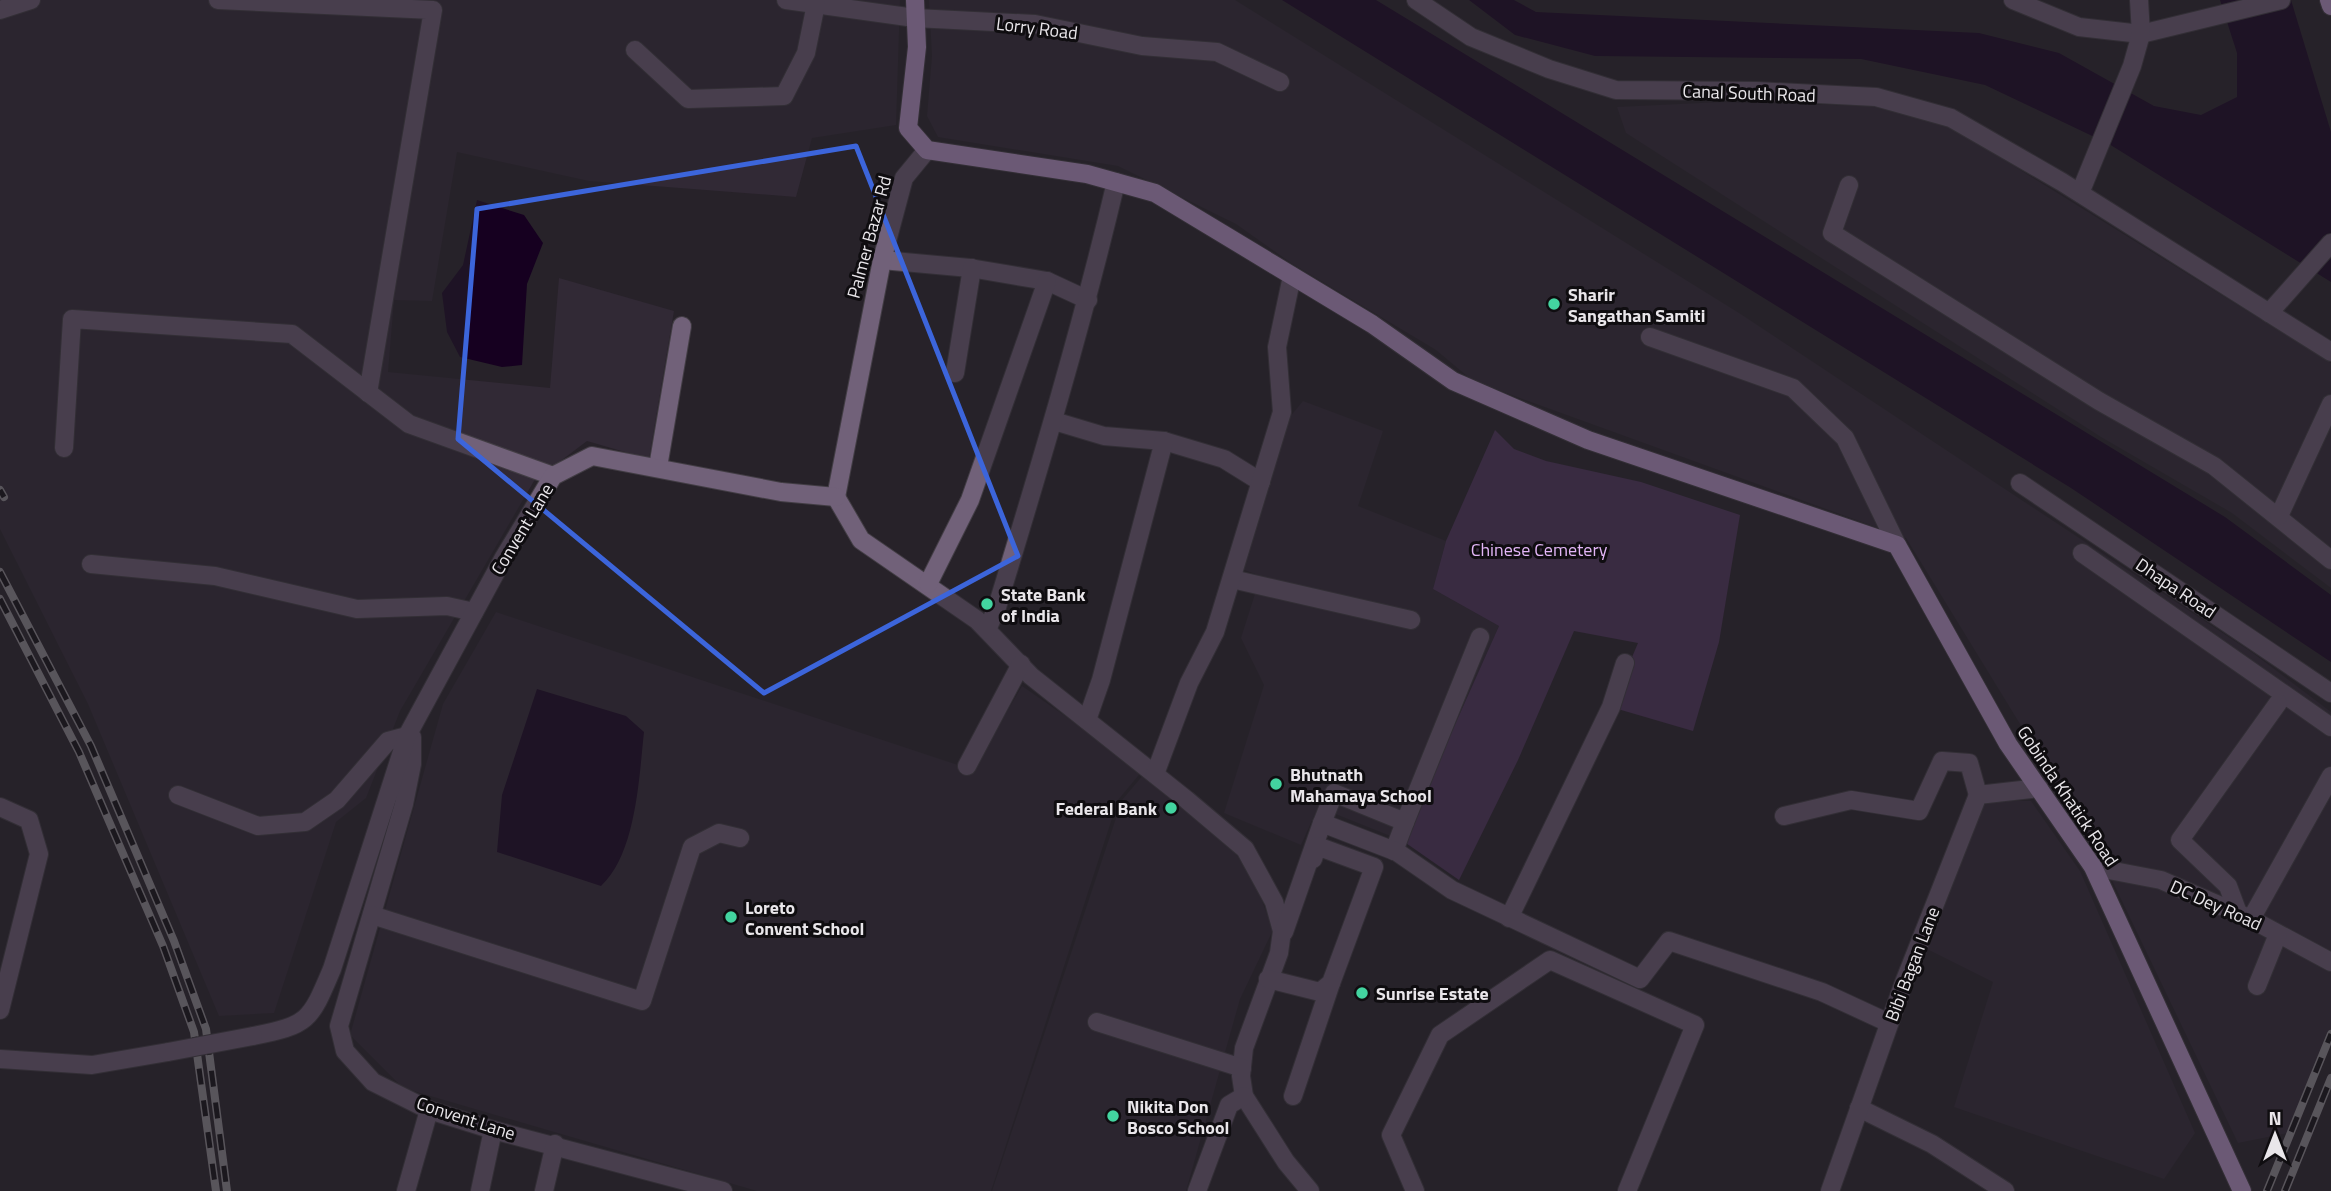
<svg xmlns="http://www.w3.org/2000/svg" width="2331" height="1191" font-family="'Titillium Web',sans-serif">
<rect width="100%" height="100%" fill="#272229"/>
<!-- built -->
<g fill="#312935">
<path d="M 0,0 L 900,0 L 896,125 L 812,138 L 796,197 L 589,181 L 457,152 L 432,301 L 394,300 L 388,372 L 550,388 L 559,278 L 674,311 L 649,459 L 587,441 L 534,481 L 400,711 L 366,798 L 336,822 L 274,1013 L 219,1016 L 88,704 L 0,529 Z"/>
<path d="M 929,0 L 1235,0 L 1739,313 L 2253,653 L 2331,712 L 2331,1038 L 2293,1132 L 2238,1143 L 2098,851 L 1906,538 L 1473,381 L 1436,350 L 1291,263 L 1236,224 L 1118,166 L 938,137 L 927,116 L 932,56 Z"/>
<path d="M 1722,102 L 1870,106 L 1948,125 L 2331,363 L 2331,588 L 2232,513 L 2101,437 L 1626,133 L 1617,107 Z"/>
<path d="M 1303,401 L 1383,431 L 1358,506 L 1446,541 L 1433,589 L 1499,626 L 1403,841 L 1318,807 L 1301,845 L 1224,813 L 1264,685 L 1241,638 L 1255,594 L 1268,579 L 1242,569 L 1289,418 Z"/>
<path d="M 496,612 L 973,770 L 1022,686 L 1143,770 L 1118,800 L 991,1191 L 757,1191 L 403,1088 L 350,1035 L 443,704 Z"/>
<path d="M 1144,774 L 1227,841 L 1255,882 L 1273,930 L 1240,999 L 1186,1191 L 992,1191 L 1122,800 Z"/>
<path d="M 1984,801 L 2031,801 L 2080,871 L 2195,1133 L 2164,1179 L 1954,1107 L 1993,982 L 1927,949 Z"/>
</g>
<!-- green -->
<path fill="#50355d" d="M 1495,430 L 1514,449 L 1546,461 L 1641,482 L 1740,515 L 1719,642 L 1693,731 L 1611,707 L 1638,643 L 1574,631 L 1518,760 L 1459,880 L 1403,841 L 1499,626 L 1433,589 L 1446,541 Z"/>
<!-- water -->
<g fill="#160020">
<path d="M 1282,0 L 1376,0 L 2225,517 L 2331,595 L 2331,662 L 2071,488 Z"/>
<path d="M 1469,0 L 1514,0 L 1536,12 L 1979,33 L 2059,53 L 2154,106 L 2201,115 L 2237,97 L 2237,53 L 2220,0 L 2291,0 L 2331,132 L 2331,282 L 2109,144 L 1985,85 L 1861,59 L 1595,56 L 1515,35 Z"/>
<path d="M 477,200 L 524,215 L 543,243 L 527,284 L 522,365 L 502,367 L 460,357 L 447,332 L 442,293 L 463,265 Z"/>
<path d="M 537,689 L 626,716 L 644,732 C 639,778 636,854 601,886 L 497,852 L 502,795 Z"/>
</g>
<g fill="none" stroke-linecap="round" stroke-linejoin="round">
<defs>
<g id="minor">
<path d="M 218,0 L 433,10 L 368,393"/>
<path d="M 786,0 L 915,18 L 1035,24 L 1142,46 L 1217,52 L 1280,82"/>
<path d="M 1416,0 L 1471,37 L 1549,69 L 1616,90 L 1756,91 L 1876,97 L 1951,118 L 2062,182 L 2331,352"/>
<path d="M 2013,0 L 2079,27 L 2141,34 L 2281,0"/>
<path d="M 0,10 L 31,0"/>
<path d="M 635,50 L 688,99 L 784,96 L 806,53 L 816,4"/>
<path d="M 1849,185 L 1832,233 L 2099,401 L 2214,466 L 2331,560"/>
<path d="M 2080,193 L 2132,66 L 2141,34 L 2139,0"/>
<path d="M 882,260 L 970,268 L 1047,281 L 1088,300"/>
<path d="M 2269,313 L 2331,243"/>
<path d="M 1650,337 L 1793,388 L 1845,438 L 1897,545"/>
<path d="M 955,373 L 972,268"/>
<path d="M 1054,421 L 1104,436 L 1164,441 L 1224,459 L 1261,482"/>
<path d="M 64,448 L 72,319 L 292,334 L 409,424 L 553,476"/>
<path d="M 658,467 L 682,326"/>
<path d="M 2020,483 L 2331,693"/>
<path d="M 836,497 L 861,540 L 977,620 L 1031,676 L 1187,800 L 1245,849 L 1274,902 L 1282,931 L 1279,953 L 1244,1048 L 1241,1076 L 1244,1096 L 1286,1162 L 1310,1191"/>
<path d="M 836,497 L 882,260 L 904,178 L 927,150"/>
<path d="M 2279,516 L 2331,404"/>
<path d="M 2082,553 L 2331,727"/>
<path d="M 91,564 L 215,576 L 357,609 L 447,606 L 474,612"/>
<path d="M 1232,579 L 1411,620"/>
<path d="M 928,584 L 970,500 L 1047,281"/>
<path d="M 987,630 L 997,607 C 1040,466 1082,326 1116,182"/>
<path d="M 1087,720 L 1101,680 L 1164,441"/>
<path d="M 412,737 L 412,764 L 404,804 L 339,1026 L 345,1051 L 373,1082 L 429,1110 L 493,1130 L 723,1191"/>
<path d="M 967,766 L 1021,664"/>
<path d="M 1155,774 L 1189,683 L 1215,632 L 1282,412 L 1277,347 L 1292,276"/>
<path d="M 178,795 L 258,826 L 305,822 L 337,800 L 388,741 L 407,736"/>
<path d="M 0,807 L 29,820 L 39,854 L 0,1010"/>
<path d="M 1784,816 L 1851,800 L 1919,811 L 1942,761 L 1969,763 L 1978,795"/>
<path d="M 1405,822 L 1480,637"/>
<path d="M 1322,823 L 1334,793 L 1405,822 L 1394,851"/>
<path d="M 2093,867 L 2161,880 L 2251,919 L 2331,962"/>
<path d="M 2238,913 L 2228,886 L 2180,840 L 2278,703"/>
<path d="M 372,915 L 642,1001 L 692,847 L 719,833 L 740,838"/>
<path d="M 1509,918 L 1611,707 L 1625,663"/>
<path d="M 2251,919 L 2331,776"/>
<path d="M 1284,932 L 1322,823 L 1397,852 L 1452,890 L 1640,979 L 1669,941 L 1822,992 L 1889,1023"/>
<path d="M 1268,979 L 1320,992 L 1331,983 L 1374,867 L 1317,846 L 1313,859"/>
<path d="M 2257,986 L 2278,934"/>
<path d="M 1097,1022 L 1242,1068"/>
<path d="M 253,1036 C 309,1025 310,1021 332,969 L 407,736 L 503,559 L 553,476 L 592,456 L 781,492 L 836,497"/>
<path d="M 0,1059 L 92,1065 L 168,1052"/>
<path d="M 1293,1096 L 1331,983"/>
<path d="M 1859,1108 L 1932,1144 L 2005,1191"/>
<path d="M 406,1191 L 429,1110"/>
<path d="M 480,1191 L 493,1130"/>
<path d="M 544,1191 L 555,1144"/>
<path d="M 1197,1191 L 1229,1105 L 1244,1096"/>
<path d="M 1415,1191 L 1391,1135 L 1440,1035 L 1550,960 L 1695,1025 L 1627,1191"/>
<path d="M 1830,1191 L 1903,985 L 1978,795 L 2039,788"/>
</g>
<g id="major">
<path d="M 915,0 L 917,47 L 908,128 L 927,150 L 1087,174 L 1155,193 L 1372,324 L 1453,381 L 1588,440 L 1897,545 L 2008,744 L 2093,867 L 2242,1191"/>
<path d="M 2329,0 L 2331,6"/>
</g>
</defs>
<!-- minor casing -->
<use href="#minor" stroke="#423d44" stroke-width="20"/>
<!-- major casing -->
<use href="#major" stroke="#423d44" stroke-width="20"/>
<!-- minor -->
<use href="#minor" stroke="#716179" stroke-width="18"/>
<!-- major -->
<use href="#major" stroke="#bf9cd0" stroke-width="18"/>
<defs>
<g id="rail">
<path d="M 0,490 L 4,497"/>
<path d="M 0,572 L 91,746 L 174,941 L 206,1029 L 227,1191"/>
<path d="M 0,599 L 79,752 L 163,946 L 194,1032 L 216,1191"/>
<path d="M 2267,1191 L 2331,1034"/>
<path d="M 2285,1191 L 2331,1078"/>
</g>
</defs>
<!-- rail casing -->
<use href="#rail" stroke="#969297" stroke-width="8"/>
<!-- rail -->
<use href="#rail" stroke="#0f0d10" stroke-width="5" stroke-dasharray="16" stroke-linecap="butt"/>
<defs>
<path id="minor-bridge" d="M 168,1052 L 253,1036"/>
</defs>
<!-- minor-bridge casing -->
<use href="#minor-bridge" stroke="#423d44" stroke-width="20" stroke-linecap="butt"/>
<!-- minor-bridge -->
<use href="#minor-bridge" stroke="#716179" stroke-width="18"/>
</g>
<!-- marked area -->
<path d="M0 0H2331V1191H0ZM 856,146 L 1018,556 L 764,693 L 458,439 L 477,209 Z" fill="#272229" fill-opacity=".55" fill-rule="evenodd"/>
<path fill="none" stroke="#3c65db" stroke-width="5" stroke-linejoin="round" d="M 856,146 L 1018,556 L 764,693 L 458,439 L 477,209 Z"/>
<!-- markers -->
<g fill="#43d4a0" stroke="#0f0d10" stroke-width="2.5">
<circle cx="1554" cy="304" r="7"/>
<circle cx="987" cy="604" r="7"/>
<circle cx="1276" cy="784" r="7"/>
<circle cx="1171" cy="808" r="7"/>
<circle cx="731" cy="917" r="7"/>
<circle cx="1362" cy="993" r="7"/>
<circle cx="1113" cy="1116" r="7"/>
</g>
<g text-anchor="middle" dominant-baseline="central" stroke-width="6" stroke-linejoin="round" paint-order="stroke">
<!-- street labels -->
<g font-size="18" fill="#e9e6ea" stroke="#0f0d10">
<text transform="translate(1037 28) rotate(7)">Lorry Road</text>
<text transform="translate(1749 93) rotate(2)">Canal South Road</text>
<text transform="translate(869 237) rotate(-75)">Palmer Bazar Rd</text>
<text transform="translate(522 529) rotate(-59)">Convent Lane</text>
<text transform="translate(2176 588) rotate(34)">Dhapa Road</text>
<text transform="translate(2068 796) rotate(56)">Gobinda Khatick Road</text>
<text transform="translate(2216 905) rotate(24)">DC Dey Road</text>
<text transform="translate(1912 964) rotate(-69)">Bibi Bagan Lane</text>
<text transform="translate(466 1118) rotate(18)">Convent Lane</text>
</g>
<!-- poi labels -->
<g font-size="18" font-weight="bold" fill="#e9e6ea" stroke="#0f0d10" text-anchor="start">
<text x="1568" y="294">Sharir<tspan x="1568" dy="21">Sangathan Samiti</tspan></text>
<text x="1001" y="594">State Bank<tspan x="1001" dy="21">of India</tspan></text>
<text x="1290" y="774">Bhutnath<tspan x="1290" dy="21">Mahamaya School</tspan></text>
<text x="1157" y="808" text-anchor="end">Federal Bank</text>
<text x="745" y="907">Loreto<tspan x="745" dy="21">Convent School</tspan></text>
<text x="1376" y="993">Sunrise Estate</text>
<text x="1127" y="1106">Nikita Don<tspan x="1127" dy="21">Bosco School</tspan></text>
</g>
<!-- park labels -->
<g font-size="18" fill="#e3b6f7" stroke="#0f0d10">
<text x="1539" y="549">Chinese Cemetery</text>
</g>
</g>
<!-- north arrow -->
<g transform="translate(2275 1135)" stroke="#0f0d10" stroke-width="5" paint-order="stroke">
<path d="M0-5L12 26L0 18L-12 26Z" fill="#e9e6ea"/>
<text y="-10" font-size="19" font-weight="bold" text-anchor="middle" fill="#e9e6ea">N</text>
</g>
</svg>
